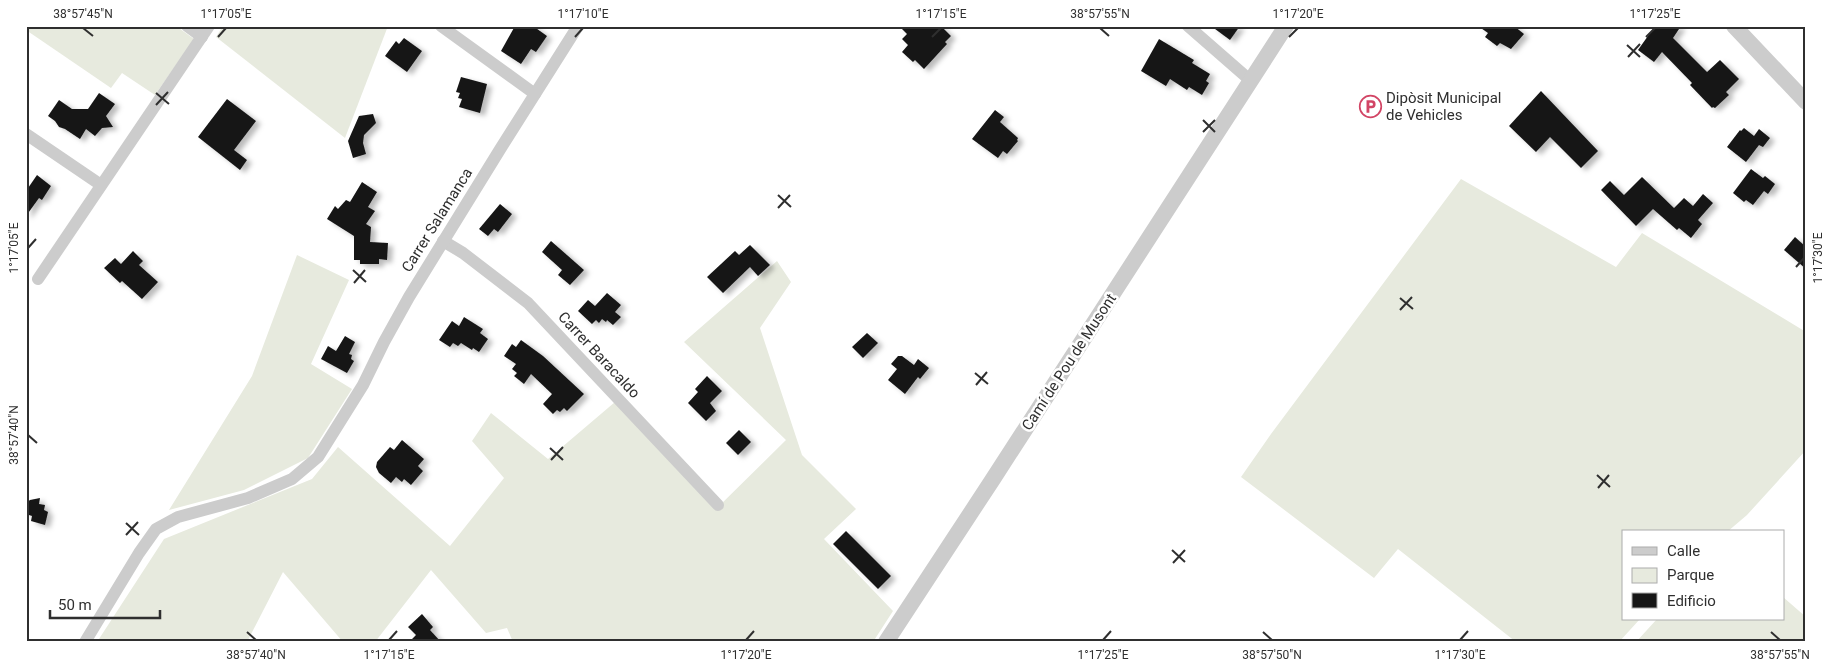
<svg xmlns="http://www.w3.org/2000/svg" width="1832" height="668" font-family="Roboto,sans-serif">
<defs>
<filter id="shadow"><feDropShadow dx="5" dy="3" stdDeviation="2.5" flood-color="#0004"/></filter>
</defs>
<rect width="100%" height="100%" fill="#fff"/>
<!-- green -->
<g fill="#e7eade">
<path d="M 26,26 L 176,26 L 194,39 L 155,95 L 122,73 L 111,88 L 26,30 Z"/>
<path d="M 223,26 L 388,26 L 345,138 L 216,37 Z"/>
<path d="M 1461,179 L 1616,267 L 1642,233 L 1806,332 L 1806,450 L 1747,515 L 1727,532 L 1623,532 L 1623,619 L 1640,619 L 1619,642 L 1516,642 L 1398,549 L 1374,578 L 1241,477 L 1271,434 Z"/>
<path d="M 297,255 L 349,280 L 311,364 L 352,389 L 308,458 L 244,490 L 169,510 L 252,376 Z"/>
<path d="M 777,261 L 791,282 L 760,328 L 802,455 L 856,509 L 824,539 L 893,611 L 873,642 L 513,642 L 507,628 L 486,633 L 431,570 L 375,642 L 343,642 L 283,572 L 247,642 L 97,642 L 164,539 L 312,479 L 338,447 L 450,546 L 504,478 L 472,441 L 491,413 L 548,459 L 615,402 L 716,509 L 786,440 L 684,342 Z"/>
<path d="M 1783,597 L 1806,617 L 1806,642 L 1636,642 L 1657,619 L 1783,619 Z"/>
</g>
<!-- building -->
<g fill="#161616" filter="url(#shadow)">
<path d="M 515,26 L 533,26 L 547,36 L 536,52 L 531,49 L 521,64 L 501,51 Z"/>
<path d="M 899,26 L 941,26 L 951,36 L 945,42 L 947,44 L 924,69 L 915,60 L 913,62 L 902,52 L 908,45 L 902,39 L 907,34 Z"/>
<path d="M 1211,26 L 1240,26 L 1230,40 Z"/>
<path d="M 1478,26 L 1514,26 L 1524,34 L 1511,49 L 1500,43 L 1497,46 L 1485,37 L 1488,33 Z"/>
<path d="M 1655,26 L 1681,26 L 1673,38 L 1707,72 L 1720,60 L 1739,79 L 1726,92 L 1729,95 L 1715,108 L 1713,107 L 1712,108 L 1690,85 L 1692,83 L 1662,52 L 1654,62 L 1638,50 Z"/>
<path d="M 404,38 L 422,51 L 407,72 L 385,56 L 396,41 L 399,44 Z"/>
<path d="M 1159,39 L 1194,60 L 1192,63 L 1210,74 L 1206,81 L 1209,83 L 1202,95 L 1189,87 L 1187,90 L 1170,79 L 1166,86 L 1141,71 Z"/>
<path d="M 461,77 L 487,84 L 480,113 L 459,107 L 462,99 L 458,98 L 460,93 L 456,92 Z"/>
<path d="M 1541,91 L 1598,151 L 1581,168 L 1550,137 L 1536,152 L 1509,126 Z"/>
<path d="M 99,93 L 115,104 L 106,116 L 113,127 L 102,128 L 95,136 L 86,129 L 80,139 L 65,129 L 59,127 L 55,121 L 48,116 L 59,100 L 72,109 L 88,109 Z"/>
<path d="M 227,99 L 256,121 L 234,150 L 247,160 L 240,170 L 198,137 Z"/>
<path d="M 995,110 L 1004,117 L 1000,122 L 1018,138 L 1017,140 L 1018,141 L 1007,154 L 1003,151 L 998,158 L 972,139 Z"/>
<path d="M 373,114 L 376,123 L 364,135 L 363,143 L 366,154 L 353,158 L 348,141 L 359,116 Z"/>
<path d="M 1744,128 L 1754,136 L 1759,129 L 1770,138 L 1763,147 L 1759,145 L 1746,162 L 1727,147 L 1740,130 L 1741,131 Z"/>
<path d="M 1751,169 L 1763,178 L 1765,176 L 1775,184 L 1768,194 L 1764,191 L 1753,205 L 1746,200 L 1744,202 L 1733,193 Z"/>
<path d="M 37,175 L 51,186 L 42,200 L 39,198 L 26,216 L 26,191 Z"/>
<path d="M 1642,177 L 1674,208 L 1684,198 L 1693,206 L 1703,194 L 1713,203 L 1698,220 L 1702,224 L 1691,238 L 1679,228 L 1677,230 L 1653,209 L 1636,226 L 1601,190 L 1610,181 L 1624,195 Z"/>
<path d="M 362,182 L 377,192 L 368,207 L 375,211 L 366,224 L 371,227 L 370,242 L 388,243 L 387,260 L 379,259 L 379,264 L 360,264 L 360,260 L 354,260 L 354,236 L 327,219 L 335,206 L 338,209 L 346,200 L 350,202 Z"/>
<path d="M 500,204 L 512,214 L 498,232 L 494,229 L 488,236 L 479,229 Z"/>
<path d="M 1795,237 L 1806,247 L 1806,269 L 1784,250 Z"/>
<path d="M 551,241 L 584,270 L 570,285 L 558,275 L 562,270 L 542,252 Z"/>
<path d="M 750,245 L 770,265 L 758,276 L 750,267 L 723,293 L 707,277 L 735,251 L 739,255 Z"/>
<path d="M 133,251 L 143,261 L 139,265 L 158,282 L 142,299 L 122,281 L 120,283 L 104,268 L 115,258 L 121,264 Z"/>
<path d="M 607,293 L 621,305 L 615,312 L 621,317 L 613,325 L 607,320 L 606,322 L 602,319 L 599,323 L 596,320 L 592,324 L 578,311 L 588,300 L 595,306 Z"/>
<path d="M 464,317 L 483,329 L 480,333 L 488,339 L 479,352 L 473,348 L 472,350 L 461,343 L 458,346 L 453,343 L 450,347 L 439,340 L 452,321 L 459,326 Z"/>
<path d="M 867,333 L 878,343 L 863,358 L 852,347 Z"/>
<path d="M 345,336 L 355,342 L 349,354 L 352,355 L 351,359 L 354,361 L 347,373 L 321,359 L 328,346 L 336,351 Z"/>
<path d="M 521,340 L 543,356 L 584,394 L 567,411 L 564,408 L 560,412 L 557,410 L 553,414 L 543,404 L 552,394 L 531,374 L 524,384 L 514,376 L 517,373 L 512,369 L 516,364 L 504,356 L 512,344 L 516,347 Z"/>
<path d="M 898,356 L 902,356 L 914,365 L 918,359 L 929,368 L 920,379 L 918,377 L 905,394 L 888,380 L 897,369 L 891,364 Z"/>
<path d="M 707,376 L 722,391 L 710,403 L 716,411 L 706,421 L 688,403 L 698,392 L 695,389 Z"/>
<path d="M 739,430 L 751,442 L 738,455 L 726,443 Z"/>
<path d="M 402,440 L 424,459 L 418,466 L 423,471 L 411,485 L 404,479 L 402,482 L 396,477 L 391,483 L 379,473 L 376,467 L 377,462 L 390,447 L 394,450 Z"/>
<path d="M 40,498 L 39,504 L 45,505 L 44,510 L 48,512 L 45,525 L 31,521 L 32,516 L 26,514 L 26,503 L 30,500 Z"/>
<path d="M 846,531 L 891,576 L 878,589 L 833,544 Z"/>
<path d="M 422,614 L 433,627 L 430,630 L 441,642 L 409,642 L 416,635 L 408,627 Z"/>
</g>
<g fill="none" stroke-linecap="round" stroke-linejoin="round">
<!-- minor -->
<g stroke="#ccc" stroke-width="12">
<path d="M 187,26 L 202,37"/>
<path d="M 441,26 L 535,94"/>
<path d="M 1188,26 L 1251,81"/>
<path d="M 26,134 L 101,185"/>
<path d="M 443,241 L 463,253 L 528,303 L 718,505"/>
<path d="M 38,279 L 209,26"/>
<path d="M 85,642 L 139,553 L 156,529 L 178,517 L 248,498 L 292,479 L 318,457 L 363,385 L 384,342 L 409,297 L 499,151 L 578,26"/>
</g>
<!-- tertiary -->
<g stroke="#ccc" stroke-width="16">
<path d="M 1734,26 L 1806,102"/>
<path d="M 886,642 L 993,479 L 1286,26"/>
</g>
</g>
<!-- ticks -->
<path fill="none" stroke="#2f2f2f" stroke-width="2" d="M 83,28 L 93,36M 1100,28 L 1109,36M 218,37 L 226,28M 575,37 L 583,28M 932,37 L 941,28M 1289,37 L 1298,28M 1646,37 L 1655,28M 1627,45 L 1640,57M 1628,57 L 1640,44M 156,93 L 169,104M 156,105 L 168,92M 1203,120 L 1215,132M 1203,132 L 1215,120M 778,195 L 791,207M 778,208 L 790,195M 28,248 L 36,239M 1796,267 L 1804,258M 353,270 L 366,282M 354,283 L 365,270M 1400,298 L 1413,309M 1400,310 L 1412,297M 975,373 L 988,384M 976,385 L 987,372M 28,435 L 37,443M 550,448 L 563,460M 551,460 L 563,447M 1597,475 L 1610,487M 1598,488 L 1609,475M 126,523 L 139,535M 126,535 L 138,522M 1172,550 L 1185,562M 1173,563 L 1185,550M 247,632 L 256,640M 1263,632 L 1272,640M 1771,632 L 1780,640M 389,640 L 397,631M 746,640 L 754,631M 1103,640 L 1111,631M 1460,640 L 1468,631"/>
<!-- icons -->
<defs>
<symbol id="parking-ring" viewBox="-11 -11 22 22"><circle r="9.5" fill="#fff" stroke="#d24565" stroke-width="1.5"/><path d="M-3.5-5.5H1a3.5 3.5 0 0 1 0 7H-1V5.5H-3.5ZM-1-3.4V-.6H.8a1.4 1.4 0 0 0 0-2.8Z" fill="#d24565"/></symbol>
</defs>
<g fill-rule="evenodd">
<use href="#parking-ring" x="1358" y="94" width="25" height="25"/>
</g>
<g text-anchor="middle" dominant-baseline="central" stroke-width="5" stroke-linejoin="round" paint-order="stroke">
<!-- poi labels -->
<g font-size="15" fill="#2f2f2f" stroke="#fff" text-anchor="start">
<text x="1386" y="98">Dipòsit Municipal<tspan x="1386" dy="17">de Vehicles</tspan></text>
</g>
<!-- street labels -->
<g font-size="15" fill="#2f2f2f" stroke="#fff">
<text transform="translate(437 220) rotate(-58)">Carrer Salamanca</text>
<text transform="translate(599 355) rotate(47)">Carrer Baracaldo</text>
<text transform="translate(1069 362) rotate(-57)">Camí de Pou de Musont</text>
</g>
</g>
<!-- border -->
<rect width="1832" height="668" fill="none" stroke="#ffffff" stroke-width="55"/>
<!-- legend -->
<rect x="1622" y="530" width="162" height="90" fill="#ffffff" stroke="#acacac"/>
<rect x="1632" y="547" width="25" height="8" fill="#cccccc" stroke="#acacac"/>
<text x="1667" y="556" font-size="15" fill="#2f2f2f">Calle</text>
<rect x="1632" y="568" width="25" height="15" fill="#e7eade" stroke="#acacac"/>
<text x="1667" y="580" font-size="15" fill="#2f2f2f">Parque</text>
<rect x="1632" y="593" width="25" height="15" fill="#161616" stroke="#acacac"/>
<text x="1667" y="606" font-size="15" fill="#2f2f2f">Edificio</text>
<!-- scale -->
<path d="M50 610v8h110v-8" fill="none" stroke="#2f2f2f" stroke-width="2.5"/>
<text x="58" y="610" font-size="15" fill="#2f2f2f" stroke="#ffffff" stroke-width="4" paint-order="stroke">50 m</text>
<rect x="28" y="28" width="1776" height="612" fill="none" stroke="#2f2f2f" stroke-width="2"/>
<g font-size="12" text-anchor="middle" fill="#2f2f2f">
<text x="83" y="18">38°57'45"N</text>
<text x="226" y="18">1°17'05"E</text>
<text x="583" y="18">1°17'10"E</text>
<text x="941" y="18">1°17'15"E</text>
<text x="1100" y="18">38°57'55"N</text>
<text x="1298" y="18">1°17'20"E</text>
<text x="1655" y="18">1°17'25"E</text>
<text transform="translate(14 248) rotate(-90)" y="4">1°17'05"E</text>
<text transform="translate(1818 258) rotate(-90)" y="4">1°17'30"E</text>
<text transform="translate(14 435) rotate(-90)" y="4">38°57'40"N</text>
<text x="256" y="659">38°57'40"N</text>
<text x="389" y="659">1°17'15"E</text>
<text x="746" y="659">1°17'20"E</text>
<text x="1103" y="659">1°17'25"E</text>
<text x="1272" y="659">38°57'50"N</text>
<text x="1460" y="659">1°17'30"E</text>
<text x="1780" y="659">38°57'55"N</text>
</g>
</svg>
